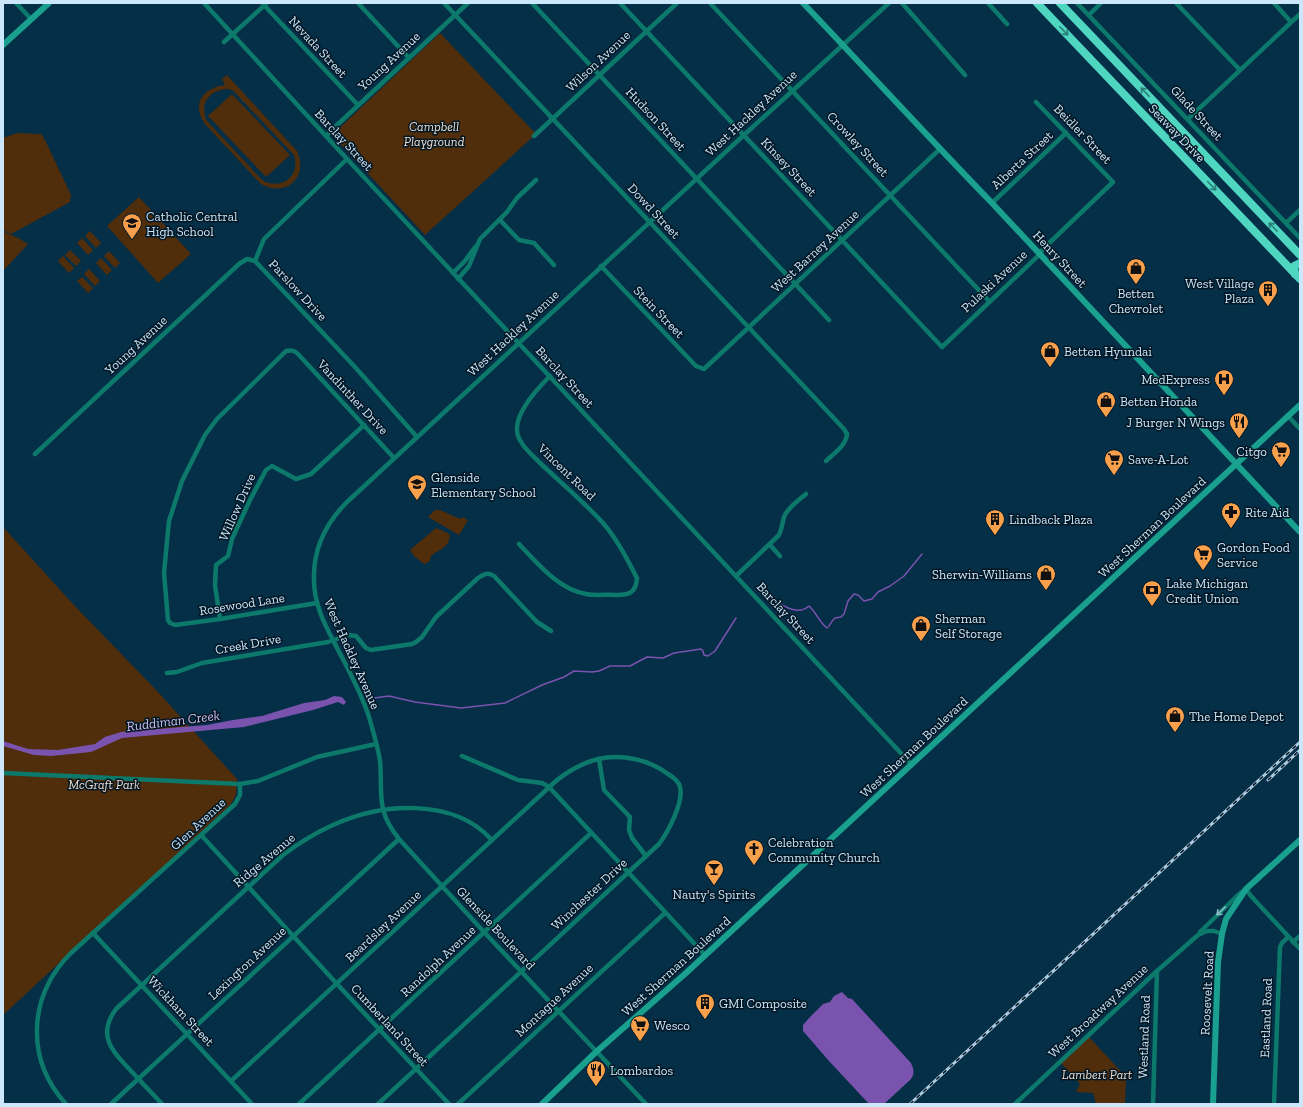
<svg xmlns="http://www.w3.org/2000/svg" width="1303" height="1107" font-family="'Zilla Slab',serif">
<rect width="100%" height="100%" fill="#052e47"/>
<!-- green -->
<g fill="#502d0b" fill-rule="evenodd">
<path d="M 440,33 L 536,134 L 425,235 L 332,135 Z"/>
<path d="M 227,75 L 297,151 C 309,177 286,198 261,184 L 205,124 C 191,104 203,88 225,85 L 222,79 ZM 227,89 L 232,90 L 238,96 L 294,155 C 301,177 280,191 262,180 L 207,121 C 199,104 209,90 227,89 Z"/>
<path d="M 232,94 L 290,155 L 266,177 L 208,116 Z"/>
<path d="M 17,133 L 41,134 L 45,140 L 71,195 L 70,202 L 11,234 L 3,230 L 3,138 Z"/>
<path d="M 139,197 L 191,254 L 158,283 L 107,226 Z"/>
<path d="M 3,231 L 18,238 L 28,244 L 3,271 Z"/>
<path d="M 90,231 L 101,243 L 96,248 L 85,236 Z"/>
<path d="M 82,238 L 93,250 L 88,255 L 77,243 Z"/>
<path d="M 70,250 L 81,261 L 76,266 L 65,255 Z"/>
<path d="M 109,251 L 120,263 L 115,268 L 104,256 Z"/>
<path d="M 63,256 L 74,268 L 69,273 L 58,261 Z"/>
<path d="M 101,258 L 112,270 L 107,275 L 96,263 Z"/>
<path d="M 89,269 L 100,281 L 95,286 L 84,274 Z"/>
<path d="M 82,277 L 93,288 L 88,293 L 77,281 Z"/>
<path d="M 435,510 L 440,510 L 460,519 L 462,517 L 468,520 L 459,535 L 428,517 Z"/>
<path d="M 3,527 L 72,603 L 157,691 L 237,779 L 236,795 L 231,804 L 3,1015 Z"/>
<path d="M 436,528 L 448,533 L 450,536 C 448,549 439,549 431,556 C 430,561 429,563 424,564 L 415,557 L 410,550 Z"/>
<path d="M 1088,1036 L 1126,1077 L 1125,1104 L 1096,1104 L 1093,1093 L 1076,1092 L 1080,1084 L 1060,1062 Z"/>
</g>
<!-- water -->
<g fill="#7a53af">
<path d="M 334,696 L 342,697 L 346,702 L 344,705 L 338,702 L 313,710 L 244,727 L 122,738 L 91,752 L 51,756 L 34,755 L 3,746 L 3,741 L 28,749 L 58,750 L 95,744 L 105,737 L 121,732 L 207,725 L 233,720 L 262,716 L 304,703 L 325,700 Z"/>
<path d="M 842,992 L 848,998 L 852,999 L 911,1063 C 914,1070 915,1074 910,1080 L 884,1104 L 869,1104 L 829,1061 L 803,1031 L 803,1025 L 810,1017 L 823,1004 L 830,1002 L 834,996 Z"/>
</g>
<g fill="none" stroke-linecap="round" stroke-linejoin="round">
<!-- stream -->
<g stroke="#7a53af" stroke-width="1.5">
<path d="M 769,598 C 781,604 797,617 809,606 C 816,612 819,622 827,628 C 831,625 831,621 835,618 L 841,617 L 844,614 L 848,601 L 854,594 L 858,595 L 864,601 L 872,599 L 878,592 L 890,586 L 904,576 L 922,554"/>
<path d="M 367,699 L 389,696 L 415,702 L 461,708 L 505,703 L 542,685 L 564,677 L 574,671 L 592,672 L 599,671 L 610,666 L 630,666 L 647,657 L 663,658 L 674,653 L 701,649 L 703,651 L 704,655 L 708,656 L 715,651 L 736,618"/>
</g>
<!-- street -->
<g stroke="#0c796b" stroke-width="4.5">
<path d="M 16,3 L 31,19"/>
<path d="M 204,3 L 347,159 L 911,764"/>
<path d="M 262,3 L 358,105"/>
<path d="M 358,3 L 409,58"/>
<path d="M 444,3 L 844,429 L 847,434 C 846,446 834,453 826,461"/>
<path d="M 532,3 L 829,320"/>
<path d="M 620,3 L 942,347 L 1040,254 L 1043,249 L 1113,182 L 1036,102"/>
<path d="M 710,3 L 989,301"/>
<path d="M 902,3 L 965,75"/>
<path d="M 988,3 L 1007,24"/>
<path d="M 1077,3 L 1300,238"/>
<path d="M 1176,3 L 1240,70"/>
<path d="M 1274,3 L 1291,22"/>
<path d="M 1089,15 L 1101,3"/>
<path d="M 224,42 L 267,3"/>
<path d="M 1188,119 L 1300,14"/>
<path d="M 326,136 L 336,126 L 468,3"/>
<path d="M 534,136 L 677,3"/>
<path d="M 992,203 L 1066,133"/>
<path d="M 500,220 L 519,240 L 534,243 L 554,265"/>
<path d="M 1286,223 L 1300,210"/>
<path d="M 255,261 L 355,367 L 417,437"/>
<path d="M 255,261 L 264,239 L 347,159"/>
<path d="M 601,266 L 696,366 L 704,369 L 940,149"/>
<path d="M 453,273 L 464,262 L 476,246"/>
<path d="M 458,279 L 469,266 L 480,239 L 507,212 L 517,198 L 536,180"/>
<path d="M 1288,416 L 1300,429"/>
<path d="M 35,454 L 239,264 L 247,259 L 255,261"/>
<path d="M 519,544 C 537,563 559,590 586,594 C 596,596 607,594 617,595 C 630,595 636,592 637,578 C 627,559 617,539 603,523 C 583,501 560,482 539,462 C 531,454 517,442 517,430 C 516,412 538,388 550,376"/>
<path d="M 770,545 L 780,556"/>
<path d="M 736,576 L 779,535 C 782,529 782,524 784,517 C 787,508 799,500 806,494"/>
<path d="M 317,603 L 220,619 L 175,625 L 170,623 L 168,620 L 164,573 L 169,521 L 182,481 L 205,435 L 217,419 L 286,351 C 291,350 294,350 298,354 L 394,458"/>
<path d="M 220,619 L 215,585 L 216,565 L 228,556 L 232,539 L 250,500 L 266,470 L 272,466 L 296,479 L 311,474 L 364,425"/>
<path d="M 167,673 L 177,672 L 202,663 L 328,642 L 348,635 L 356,636 L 366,648 L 371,650 L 412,644 L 416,642 L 422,637 L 436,617 L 478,578 C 484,574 488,572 494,576 L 537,622 L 551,631"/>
<path d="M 462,756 L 518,780 L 542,783 L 549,787 L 705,955"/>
<path d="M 599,759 L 604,790 L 630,817 L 629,830 L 632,838 L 646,856"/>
<path d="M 3,773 L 240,784 L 258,781 L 317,757 L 376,744"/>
<path d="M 202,836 L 337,984 L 449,1104"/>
<path d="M 1200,932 L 1238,895 L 1246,889 L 1251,896 L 1300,949"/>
<path d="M 93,933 L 252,1104"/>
<path d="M 1293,942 L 1300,936"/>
<path d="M 231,1081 L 557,780 C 570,770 582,763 598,759 C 622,754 648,759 668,774 C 673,777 679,782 680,787 C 684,802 668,832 659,844 L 378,1104"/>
<path d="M 66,1104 C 25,1059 28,996 71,953 L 235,804 L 240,795 L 240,784"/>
<path d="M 111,1104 L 399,839"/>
<path d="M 162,1104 C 152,1093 142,1083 132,1072 C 113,1052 96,1036 116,1009 L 283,855 C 299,843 315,833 333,825 C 381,803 453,797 492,840"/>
<path d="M 299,1104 L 591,833"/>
<path d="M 458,1104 L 665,913"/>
<path d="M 646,1104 L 484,932 L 399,839 C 375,809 383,795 380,761 C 378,747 373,731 369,717 C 361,692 348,669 336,646 C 325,625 314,605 314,580 C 313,550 326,523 347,502 L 744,135 L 889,3"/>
<path d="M 1015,1104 L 1157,971 L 1198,935 L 1207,931 L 1214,931 L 1222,934"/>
<path d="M 1153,1104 L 1157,971"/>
<path d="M 1274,1104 L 1280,947 L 1282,943 L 1288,937"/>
</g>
<!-- secondary -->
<g stroke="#19a08e" stroke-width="6">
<path d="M 803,3 C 866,69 928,137 992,203 L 1300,532"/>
<path d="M 3,45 L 49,3"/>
<path d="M 542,1104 L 596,1052 L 686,973 L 1300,405"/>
<path d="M 1213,1104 L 1218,962 L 1222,934 L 1226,919 L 1246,889 L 1300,840"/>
</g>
<!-- highway -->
<g stroke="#4ed6c1" stroke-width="8">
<path d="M 1037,3 L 1300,279"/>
<path d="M 1060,3 L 1300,255"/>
<path d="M 1295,274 L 1294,266 L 1300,263"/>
</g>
<defs>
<g id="rail">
<path d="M 1268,780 L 1300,750"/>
<path d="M 910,1104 L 1300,742"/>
</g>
</defs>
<!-- rail casing -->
<use href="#rail" stroke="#aecadf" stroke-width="3"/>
<!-- rail -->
<use href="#rail" stroke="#021623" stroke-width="1.5" stroke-dasharray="4.5" stroke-linecap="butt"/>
</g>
<!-- one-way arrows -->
<defs><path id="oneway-shaft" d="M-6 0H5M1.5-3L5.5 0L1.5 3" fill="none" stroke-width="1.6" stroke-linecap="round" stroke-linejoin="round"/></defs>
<g stroke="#2c807a">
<use href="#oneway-shaft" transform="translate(1064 31) rotate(46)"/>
<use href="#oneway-shaft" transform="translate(1145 92) rotate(-134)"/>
<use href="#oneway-shaft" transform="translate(1212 186) rotate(46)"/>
<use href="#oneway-shaft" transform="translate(1273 227) rotate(-134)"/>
</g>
<use stroke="#89c0c8" href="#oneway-shaft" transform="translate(1221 911) rotate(136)"/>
<!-- icons -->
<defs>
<symbol id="school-pin" viewBox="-11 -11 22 30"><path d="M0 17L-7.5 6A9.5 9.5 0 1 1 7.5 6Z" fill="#f9a04c" stroke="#021623"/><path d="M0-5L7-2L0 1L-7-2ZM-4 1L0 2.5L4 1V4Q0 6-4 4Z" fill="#111"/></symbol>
<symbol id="shop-pin" viewBox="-11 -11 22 30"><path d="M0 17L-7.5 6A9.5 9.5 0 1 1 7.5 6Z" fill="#f9a04c" stroke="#021623"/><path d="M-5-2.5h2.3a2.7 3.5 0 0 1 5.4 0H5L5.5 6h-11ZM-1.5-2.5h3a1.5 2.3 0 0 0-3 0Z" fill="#111"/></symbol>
<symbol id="building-pin" viewBox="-11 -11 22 30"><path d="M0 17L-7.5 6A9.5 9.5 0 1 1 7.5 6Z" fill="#f9a04c" stroke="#021623"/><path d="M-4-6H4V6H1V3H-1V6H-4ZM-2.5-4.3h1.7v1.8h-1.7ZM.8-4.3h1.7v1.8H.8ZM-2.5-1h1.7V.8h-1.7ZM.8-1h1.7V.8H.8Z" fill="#111"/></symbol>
<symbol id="hospital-pin" viewBox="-11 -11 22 30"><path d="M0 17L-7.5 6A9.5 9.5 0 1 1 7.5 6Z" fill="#f9a04c" stroke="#021623"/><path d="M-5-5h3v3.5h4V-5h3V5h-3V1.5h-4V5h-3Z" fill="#111"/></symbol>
<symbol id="restaurant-pin" viewBox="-11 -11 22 30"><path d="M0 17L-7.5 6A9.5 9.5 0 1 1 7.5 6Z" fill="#f9a04c" stroke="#021623"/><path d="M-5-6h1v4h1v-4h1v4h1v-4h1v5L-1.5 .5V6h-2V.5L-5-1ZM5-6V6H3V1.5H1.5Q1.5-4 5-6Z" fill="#111"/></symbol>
<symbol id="supermarket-pin" viewBox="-11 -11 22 30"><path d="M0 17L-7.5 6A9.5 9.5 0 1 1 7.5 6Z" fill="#f9a04c" stroke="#021623"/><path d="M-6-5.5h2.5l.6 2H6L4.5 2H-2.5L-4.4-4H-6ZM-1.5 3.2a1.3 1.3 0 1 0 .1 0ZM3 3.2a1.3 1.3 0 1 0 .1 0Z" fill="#111"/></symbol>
<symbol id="pharmacy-pin" viewBox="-11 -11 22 30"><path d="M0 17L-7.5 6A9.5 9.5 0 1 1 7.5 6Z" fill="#f9a04c" stroke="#021623"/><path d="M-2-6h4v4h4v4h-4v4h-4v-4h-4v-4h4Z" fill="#111"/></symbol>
<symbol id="bank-pin" viewBox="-11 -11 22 30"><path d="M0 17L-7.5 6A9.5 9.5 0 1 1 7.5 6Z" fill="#f9a04c" stroke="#021623"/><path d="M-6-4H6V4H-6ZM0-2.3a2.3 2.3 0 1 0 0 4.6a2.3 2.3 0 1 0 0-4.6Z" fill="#111"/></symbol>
<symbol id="church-pin" viewBox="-11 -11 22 30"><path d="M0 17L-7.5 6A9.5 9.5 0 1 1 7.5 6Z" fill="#f9a04c" stroke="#021623"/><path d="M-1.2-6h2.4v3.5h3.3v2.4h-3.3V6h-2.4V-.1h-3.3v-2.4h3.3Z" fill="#111"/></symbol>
<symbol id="bar-pin" viewBox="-11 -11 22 30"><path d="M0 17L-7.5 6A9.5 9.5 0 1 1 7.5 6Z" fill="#f9a04c" stroke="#021623"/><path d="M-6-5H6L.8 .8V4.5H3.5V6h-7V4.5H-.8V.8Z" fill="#111"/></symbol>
</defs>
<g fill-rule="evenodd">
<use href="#school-pin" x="121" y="212" width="22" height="30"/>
<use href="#shop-pin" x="1125" y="257" width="22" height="30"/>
<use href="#building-pin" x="1257" y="279" width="22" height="30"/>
<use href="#shop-pin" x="1039" y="340" width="22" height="30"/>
<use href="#hospital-pin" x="1213" y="368" width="22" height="30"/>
<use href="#shop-pin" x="1095" y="390" width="22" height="30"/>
<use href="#restaurant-pin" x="1228" y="411" width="22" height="30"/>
<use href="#supermarket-pin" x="1270" y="440" width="22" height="30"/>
<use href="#supermarket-pin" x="1103" y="448" width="22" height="30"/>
<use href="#school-pin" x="406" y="473" width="22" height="30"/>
<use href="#pharmacy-pin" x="1220" y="501" width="22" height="30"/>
<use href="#building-pin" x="984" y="508" width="22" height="30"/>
<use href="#supermarket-pin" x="1192" y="543" width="22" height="30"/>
<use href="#shop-pin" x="1035" y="563" width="22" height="30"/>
<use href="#bank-pin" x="1141" y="579" width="22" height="30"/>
<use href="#shop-pin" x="910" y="614" width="22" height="30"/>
<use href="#shop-pin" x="1164" y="705" width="22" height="30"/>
<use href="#church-pin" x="743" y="838" width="22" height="30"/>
<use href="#bar-pin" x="703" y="858" width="22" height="30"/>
<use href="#building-pin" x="694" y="992" width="22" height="30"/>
<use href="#supermarket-pin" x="629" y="1014" width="22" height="30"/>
<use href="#restaurant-pin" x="585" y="1059" width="22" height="30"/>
</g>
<g text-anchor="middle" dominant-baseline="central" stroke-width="3" stroke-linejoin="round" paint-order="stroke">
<!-- street labels -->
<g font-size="13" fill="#cce6fa" stroke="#021623">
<text transform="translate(318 47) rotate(47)">Nevada Street</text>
<text transform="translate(389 61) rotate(-43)">Young Avenue</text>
<text transform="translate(598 61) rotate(-43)">Wilson Avenue</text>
<text transform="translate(751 113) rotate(-43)">West Hackley Avenue</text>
<text transform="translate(1197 113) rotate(47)">Glade Street</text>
<text transform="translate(656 119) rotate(47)">Hudson Street</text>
<text transform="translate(1177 133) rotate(46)">Seaway Drive</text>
<text transform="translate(1083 134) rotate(46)">Beidler Street</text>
<text transform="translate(344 140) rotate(47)">Barclay Street</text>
<text transform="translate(858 144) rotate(47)">Crowley Street</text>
<text transform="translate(1022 160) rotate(-43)">Alberta Street</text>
<text transform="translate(789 167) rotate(47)">Kinsey Street</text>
<text transform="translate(654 211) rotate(47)">Dowd Street</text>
<text transform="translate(815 251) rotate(-43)">West Barney Avenue</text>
<text transform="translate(1060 259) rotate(47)">Henry Street</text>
<text transform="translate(994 281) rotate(-43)">Pulaski Avenue</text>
<text transform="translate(298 290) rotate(47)">Parslow Drive</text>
<text transform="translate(659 312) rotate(46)">Stein Street</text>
<text transform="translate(513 333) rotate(-43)">West Hackley Avenue</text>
<text transform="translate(136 345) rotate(-43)">Young Avenue</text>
<text transform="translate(565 377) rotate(47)">Barclay Street</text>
<text transform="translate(353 397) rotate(47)">Vandinther Drive</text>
<text transform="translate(567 472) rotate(44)">Vincent Road</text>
<text transform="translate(237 507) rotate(-66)">Willow Drive</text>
<text transform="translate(1152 527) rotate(-43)">West Sherman Boulevard</text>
<text transform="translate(242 604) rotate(-9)">Rosewood Lane</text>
<text transform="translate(786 613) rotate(47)">Barclay Street</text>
<text transform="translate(248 644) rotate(-10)">Creek Drive</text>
<text transform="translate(352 654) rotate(66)">West Hackley Avenue</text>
<text transform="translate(914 747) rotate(-43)">West Sherman Boulevard</text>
<text transform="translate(198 824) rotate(-43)">Glen Avenue</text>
<text transform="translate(264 860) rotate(-40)">Ridge Avenue</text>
<text transform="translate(589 894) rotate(-43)">Winchester Drive</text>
<text transform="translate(383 926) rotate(-43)">Beardsley Avenue</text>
<text transform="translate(496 928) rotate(47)">Glenside Boulevard</text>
<text transform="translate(438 961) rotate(-43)">Randolph Avenue</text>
<text transform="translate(247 963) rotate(-43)">Lexington Avenue</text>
<text transform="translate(676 966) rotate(-42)">West Sherman Boulevard</text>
<text transform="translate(1207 993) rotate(-87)">Roosevelt Road</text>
<text transform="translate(554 1000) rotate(-43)">Montague Avenue</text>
<text transform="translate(181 1011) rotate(47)">Wickham Street</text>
<text transform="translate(1098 1011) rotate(-43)">West Broadway Avenue</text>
<text transform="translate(1266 1018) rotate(-88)">Eastland Road</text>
<text transform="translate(390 1025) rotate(47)">Cumberland Street</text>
<text transform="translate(1144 1037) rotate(-88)">Westland Road</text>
</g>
<!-- park labels -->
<g font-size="13" font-style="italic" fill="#f2dcca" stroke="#021623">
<text x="434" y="126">Campbell<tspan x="434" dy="15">Playground</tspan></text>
<text x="104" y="784">McGraft Park</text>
<text x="1097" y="1074">Lambert Part</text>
</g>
<!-- poi labels -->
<g font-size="13" fill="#cce6fa" stroke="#021623" text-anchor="start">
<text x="146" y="216">Catholic Central<tspan x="146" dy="15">High School</tspan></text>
<text x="1254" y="283" text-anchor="end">West Village<tspan x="1254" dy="15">Plaza</tspan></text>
<text x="1136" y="293" text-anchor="middle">Betten<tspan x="1136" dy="15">Chevrolet</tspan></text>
<text x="1064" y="351">Betten Hyundai</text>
<text x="1210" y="379" text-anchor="end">MedExpress</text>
<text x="1120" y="401">Betten Honda</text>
<text x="1225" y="422" text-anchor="end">J Burger N Wings</text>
<text x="1267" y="451" text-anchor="end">Citgo</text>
<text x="1128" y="459">Save-A-Lot</text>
<text x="431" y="477">Glenside<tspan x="431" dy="15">Elementary School</tspan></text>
<text x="1245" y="512">Rite Aid</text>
<text x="1009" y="519">Lindback Plaza</text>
<text x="1217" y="547">Gordon Food<tspan x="1217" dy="15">Service</tspan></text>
<text x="1032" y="574" text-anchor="end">Sherwin-Williams</text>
<text x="1166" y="583">Lake Michigan<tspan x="1166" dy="15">Credit Union</tspan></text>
<text x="935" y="618">Sherman<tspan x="935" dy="15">Self Storage</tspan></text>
<text x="1189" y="716">The Home Depot</text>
<text x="768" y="842">Celebration<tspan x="768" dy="15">Community Church</tspan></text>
<text x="714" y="894" text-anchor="middle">Nauty's Spirits</text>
<text x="719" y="1003">GMI Composite</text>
<text x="654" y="1025">Wesco</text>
<text x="610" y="1070">Lombardos</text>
</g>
<!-- water labels -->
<g font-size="14" font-style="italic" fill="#cebded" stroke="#021623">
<text transform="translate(173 721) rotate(-7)">Ruddiman Creek</text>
</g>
</g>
<!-- border -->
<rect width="1303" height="1107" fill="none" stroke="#cce6fa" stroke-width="8"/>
</svg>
